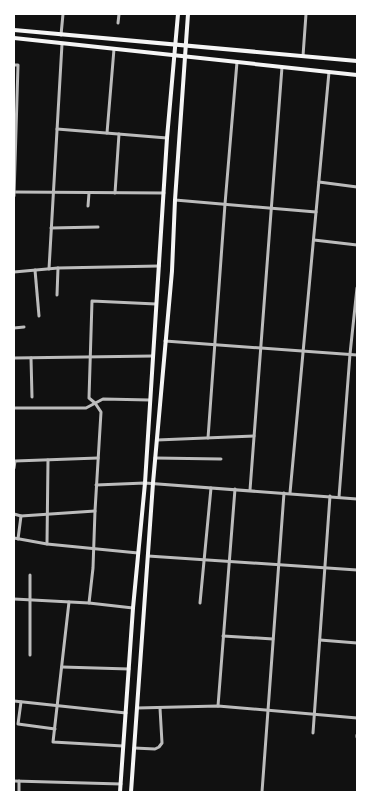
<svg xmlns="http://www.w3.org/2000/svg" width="371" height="806" font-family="Ubuntu,sans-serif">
<rect width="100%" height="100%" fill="#111"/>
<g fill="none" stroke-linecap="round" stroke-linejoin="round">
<!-- minor -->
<g stroke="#bcbcbc" stroke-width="3">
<path d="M 118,23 L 119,14"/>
<path d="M 61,35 L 63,14"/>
<path d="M 303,56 L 306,14"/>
<path d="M 14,65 L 18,65 L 14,196"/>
<path d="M 57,129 L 167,138"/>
<path d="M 107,133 L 114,49"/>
<path d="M 319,182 L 357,187"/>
<path d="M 14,192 L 164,193"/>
<path d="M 115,193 L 119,134"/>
<path d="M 175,200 L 316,212"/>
<path d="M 88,206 L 89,193"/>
<path d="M 51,228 L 98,227"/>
<path d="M 314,240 L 357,245"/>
<path d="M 49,269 L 62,44"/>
<path d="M 35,270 L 39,316"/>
<path d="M 14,272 L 58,268 L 159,266"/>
<path d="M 57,295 L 58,268"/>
<path d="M 14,328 L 24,327"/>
<path d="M 165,341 L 357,355"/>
<path d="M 14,358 L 153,356"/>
<path d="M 31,358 L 32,397"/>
<path d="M 14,408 L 86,408 L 103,399 L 150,400"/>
<path d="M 208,438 L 225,204 L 237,62"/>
<path d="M 157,440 L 254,436"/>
<path d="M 155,458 L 221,459"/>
<path d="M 14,468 L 15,461 L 98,458"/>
<path d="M 96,485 L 145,483 L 357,499"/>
<path d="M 250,490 L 282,67"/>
<path d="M 290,493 L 329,72"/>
<path d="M 339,497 L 350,354 L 357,288"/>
<path d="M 14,514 L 21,516 L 95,511"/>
<path d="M 14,538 L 47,544 L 138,553"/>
<path d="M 18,539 L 21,516"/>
<path d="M 47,544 L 48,460"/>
<path d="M 148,556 L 357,570"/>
<path d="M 14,599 L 89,603 L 133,608"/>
<path d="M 69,602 L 53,742 L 123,746"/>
<path d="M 89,603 L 93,568 L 95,511 L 101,412 L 95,403 L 89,398 L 92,301 L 156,304"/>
<path d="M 200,603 L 211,488"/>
<path d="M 223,636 L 273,639"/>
<path d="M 320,640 L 357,643"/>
<path d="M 30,655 L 30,575"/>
<path d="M 62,667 L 129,669"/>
<path d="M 14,701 L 126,713"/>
<path d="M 21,702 L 18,724 L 55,729"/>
<path d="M 218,706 L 235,489"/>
<path d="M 137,708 L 218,706 L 357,718"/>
<path d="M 313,733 L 330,496"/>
<path d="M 357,737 L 357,735"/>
<path d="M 134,748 L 155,749 L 159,747 L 162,743 L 160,708"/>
<path d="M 14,781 L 121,784"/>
<path d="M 19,792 L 19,781"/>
<path d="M 262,792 L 284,493"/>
</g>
<!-- secondary -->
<g stroke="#f5f5f5" stroke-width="4">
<path d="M 14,30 L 357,61"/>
<path d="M 14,38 L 357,75"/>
<path d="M 120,792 L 133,608 L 145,483 L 167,138 L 178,14"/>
<path d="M 131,792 L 153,483 L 172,271 L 175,200 L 188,14"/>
</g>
</g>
<!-- border -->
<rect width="371" height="806" fill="none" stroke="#ffffff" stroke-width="30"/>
</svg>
